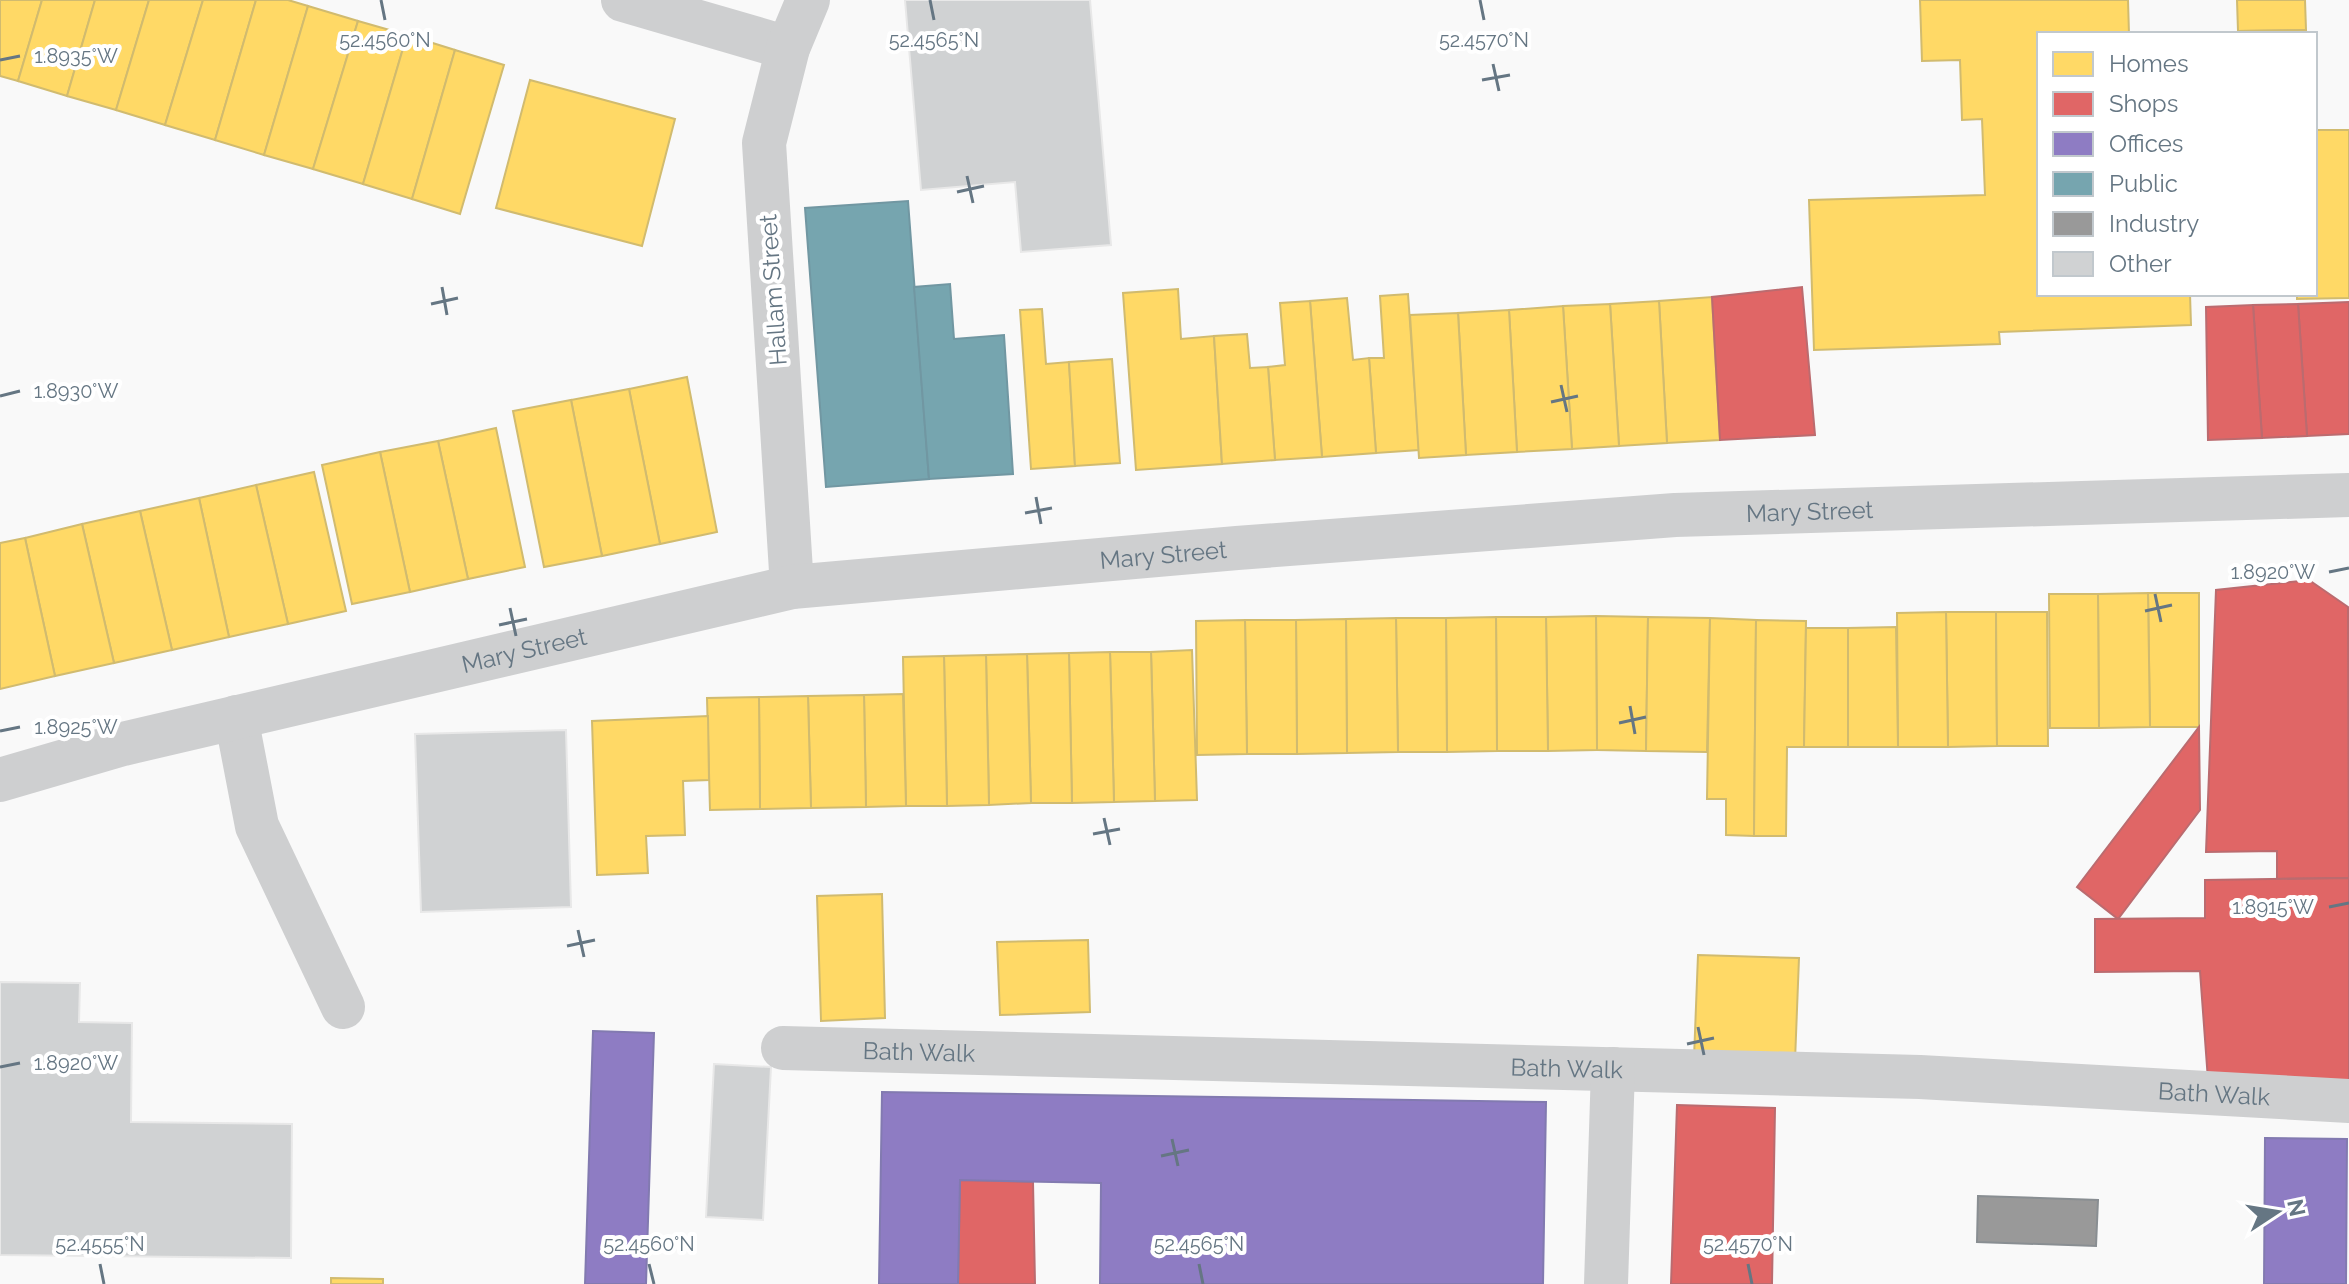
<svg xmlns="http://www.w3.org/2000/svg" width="2349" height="1284" font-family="Raleway,sans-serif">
<rect width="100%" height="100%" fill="#f9f9f9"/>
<!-- homes -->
<g fill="#ffd966" stroke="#d1bb6f" stroke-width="2">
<path d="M 0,0 L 42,0 L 18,81 L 0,76 Z"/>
<path d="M 42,0 L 95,0 L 67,96 L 18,81 Z"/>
<path d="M 95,0 L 149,0 L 116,110 L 67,96 Z"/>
<path d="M 149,0 L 203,0 L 165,125 L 116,110 Z"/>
<path d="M 203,0 L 256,0 L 215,140 L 165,125 Z"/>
<path d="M 256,0 L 288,0 L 308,6 L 264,155 L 215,140 Z"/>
<path d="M 1920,0 L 2128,0 L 2129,34 L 2039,34 L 2039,294 L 2190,294 L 2191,325 L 1999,332 L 2000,344 L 1814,350 L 1809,200 L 1985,195 L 1982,119 L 1962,120 L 1960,60 L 1922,61 Z"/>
<path d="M 2237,0 L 2305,0 L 2306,30 L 2238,31 Z"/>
<path d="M 308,6 L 358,21 L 313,169 L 264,155 Z"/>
<path d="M 358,21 L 407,35 L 363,184 L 313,169 Z"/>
<path d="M 2306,30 L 2306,34 L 2238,34 L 2238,31 Z"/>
<path d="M 407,35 L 455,50 L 412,199 L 363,184 Z"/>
<path d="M 455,50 L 504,65 L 460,214 L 412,199 Z"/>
<path d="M 530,80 L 675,119 L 642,246 L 496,208 Z"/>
<path d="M 2315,130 L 2349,130 L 2349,298 L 2297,299 L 2297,294 L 2315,294 Z"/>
<path d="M 1178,289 L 1181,339 L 1214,336 L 1222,464 L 1136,470 L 1123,293 Z"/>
<path d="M 1408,294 L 1419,450 L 1376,453 L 1369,358 L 1384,358 L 1380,296 Z"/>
<path d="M 1712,297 L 1720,440 L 1667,443 L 1659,301 Z"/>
<path d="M 1347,298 L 1353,360 L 1369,358 L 1376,453 L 1322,457 L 1310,301 Z"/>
<path d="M 1310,301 L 1322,457 L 1275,460 L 1268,367 L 1285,365 L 1280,303 Z"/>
<path d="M 1659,301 L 1667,443 L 1619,446 L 1610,304 Z"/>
<path d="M 1610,304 L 1619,446 L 1572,449 L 1563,306 Z"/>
<path d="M 1563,306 L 1572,449 L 1517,452 L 1509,310 Z"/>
<path d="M 1042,309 L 1046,364 L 1069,362 L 1075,466 L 1031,469 L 1020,310 Z"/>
<path d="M 1509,310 L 1517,452 L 1466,455 L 1458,313 Z"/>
<path d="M 1458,313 L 1466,455 L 1419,458 L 1410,315 Z"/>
<path d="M 1247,334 L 1250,368 L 1268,367 L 1275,460 L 1222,464 L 1214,336 Z"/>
<path d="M 1112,359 L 1120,463 L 1075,466 L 1069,362 Z"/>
<path d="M 687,377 L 717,532 L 660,544 L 629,389 Z"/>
<path d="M 629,389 L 660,544 L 602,556 L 571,400 Z"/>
<path d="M 571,400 L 602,556 L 544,567 L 513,411 Z"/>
<path d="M 496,428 L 525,567 L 468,579 L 438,441 Z"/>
<path d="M 438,441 L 468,579 L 410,592 L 380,452 Z"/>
<path d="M 380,452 L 410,592 L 352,604 L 322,465 Z"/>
<path d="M 314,472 L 346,611 L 288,624 L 256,485 Z"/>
<path d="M 256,485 L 288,624 L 229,637 L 199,498 Z"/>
<path d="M 199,498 L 229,637 L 172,650 L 140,511 Z"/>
<path d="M 140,511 L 172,650 L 114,663 L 82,524 Z"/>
<path d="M 82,524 L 114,663 L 55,676 L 25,538 Z"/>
<path d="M 25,538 L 55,676 L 0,689 L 0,543 Z"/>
<path d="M 2148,593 L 2199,593 L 2199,727 L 2150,727 Z"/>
<path d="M 2148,593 L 2150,727 L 2099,728 L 2098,594 Z"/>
<path d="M 2049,594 L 2098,594 L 2099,728 L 2050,728 Z"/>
<path d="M 1946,612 L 1996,612 L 1997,746 L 1948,747 Z"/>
<path d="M 1946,612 L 1948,747 L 1898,747 L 1897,613 Z"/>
<path d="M 1996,612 L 2047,612 L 2048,746 L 1997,746 Z"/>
<path d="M 1596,616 L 1648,617 L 1646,751 L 1597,750 Z"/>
<path d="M 1596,616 L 1597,750 L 1548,751 L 1546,617 Z"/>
<path d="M 1496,617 L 1546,617 L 1548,751 L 1497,751 Z"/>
<path d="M 1496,617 L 1497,751 L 1447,752 L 1446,618 Z"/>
<path d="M 1648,617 L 1710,618 L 1707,752 L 1646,751 Z"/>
<path d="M 1396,618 L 1446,618 L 1447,752 L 1398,752 Z"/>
<path d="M 1396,618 L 1398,752 L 1347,753 L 1346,619 Z"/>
<path d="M 1710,618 L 1756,620 L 1754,836 L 1726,835 L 1726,799 L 1707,799 Z"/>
<path d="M 1346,619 L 1347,753 L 1297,754 L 1296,620 Z"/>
<path d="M 1245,620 L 1296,620 L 1297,754 L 1247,754 Z"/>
<path d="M 1245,620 L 1247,754 L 1197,755 L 1196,621 Z"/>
<path d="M 1756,620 L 1806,621 L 1804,747 L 1787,747 L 1786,836 L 1754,836 Z"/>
<path d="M 1896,627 L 1898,747 L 1848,747 L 1848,628 Z"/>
<path d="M 1806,628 L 1848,628 L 1848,747 L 1804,747 Z"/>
<path d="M 1192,650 L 1197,800 L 1155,801 L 1151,652 Z"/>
<path d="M 1110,652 L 1151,652 L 1155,801 L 1114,802 Z"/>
<path d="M 1110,652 L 1114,802 L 1072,803 L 1069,653 Z"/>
<path d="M 1069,653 L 1072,803 L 1031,803 L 1027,654 Z"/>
<path d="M 1027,654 L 1031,803 L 989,805 L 986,655 Z"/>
<path d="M 986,655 L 989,805 L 947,806 L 944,656 Z"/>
<path d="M 944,656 L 947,806 L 906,806 L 903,657 Z"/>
<path d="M 903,694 L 906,806 L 866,807 L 864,695 Z"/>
<path d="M 864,695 L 866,807 L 811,808 L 808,696 Z"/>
<path d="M 808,696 L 811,808 L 760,809 L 759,697 Z"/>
<path d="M 759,697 L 760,809 L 710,810 L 707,698 Z"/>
<path d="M 708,716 L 709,780 L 683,781 L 685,835 L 646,836 L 648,873 L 597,875 L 592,721 Z"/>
<path d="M 882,894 L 885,1018 L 821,1021 L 817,896 Z"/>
<path d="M 1088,940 L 1090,1012 L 1000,1015 L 997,942 Z"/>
<path d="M 1698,955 L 1799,958 L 1795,1061 L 1694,1058 Z"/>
<path d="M 331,1278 L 383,1279 L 383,1284 L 331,1284 Z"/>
</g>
<!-- shops -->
<g fill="#e06666" stroke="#bb6b6f" stroke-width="2">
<path d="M 1802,287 L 1815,435 L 1720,440 L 1712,297 Z"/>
<path d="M 2349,302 L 2349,434 L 2307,436 L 2298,304 Z"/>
<path d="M 2298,304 L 2307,436 L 2262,438 L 2253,305 Z"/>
<path d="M 2253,305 L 2262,438 L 2208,440 L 2206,307 Z"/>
<path d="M 2309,580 L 2348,607 L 2349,878 L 2277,879 L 2277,851 L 2206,852 L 2216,590 Z"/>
<path d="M 2199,727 L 2200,810 L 2118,919 L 2077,887 Z"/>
<path d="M 2349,878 L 2349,1088 L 2208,1080 L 2200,971 L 2095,972 L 2095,919 L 2205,918 L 2205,880 Z"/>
<path d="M 1677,1105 L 1775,1108 L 1772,1284 L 1671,1284 Z"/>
<path d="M 960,1180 L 1033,1182 L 1035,1284 L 958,1284 Z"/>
</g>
<!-- offices -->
<g fill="#8e7cc3" stroke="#827ab0" stroke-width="2">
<path d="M 593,1031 L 654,1033 L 646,1284 L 585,1284 Z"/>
<path d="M 882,1092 L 1546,1102 L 1543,1284 L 1100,1284 L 1101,1183 L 960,1180 L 958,1284 L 879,1284 Z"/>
<path d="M 2265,1138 L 2347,1139 L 2346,1284 L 2264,1284 Z"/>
</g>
<!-- public -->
<g fill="#76a5af" stroke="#7197a2" stroke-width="2">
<path d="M 908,201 L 929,479 L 826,487 L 805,208 Z"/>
<path d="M 950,284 L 954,339 L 1004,335 L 1013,474 L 929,479 L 914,287 Z"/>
</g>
<!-- industry -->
<path fill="#999" stroke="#898e92" stroke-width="2" d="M 1978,1196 L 2098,1200 L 2096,1246 L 1977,1242 Z"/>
<!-- building -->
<g fill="#d0d2d3" stroke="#e8e8e8" stroke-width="2">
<path d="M 905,0 L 1090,0 L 1111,245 L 1021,252 L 1015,182 L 921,190 Z"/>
<path d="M 566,730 L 571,907 L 421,912 L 415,734 Z"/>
<path d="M 0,982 L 80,983 L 79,1022 L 132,1023 L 131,1122 L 292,1124 L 291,1258 L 0,1255 Z"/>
<path d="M 714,1064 L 771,1067 L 763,1220 L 706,1217 Z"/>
</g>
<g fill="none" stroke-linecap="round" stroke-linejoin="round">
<!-- minor -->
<g stroke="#cecfd0" stroke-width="44">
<path d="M 623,0 L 788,48"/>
<path d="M 792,587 L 764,143 L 788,48 L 808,0"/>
<path d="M 236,717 L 257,826 L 343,1007"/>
<path id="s1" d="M 0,780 L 123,744 L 792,587 L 1237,548 L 1675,515 L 2349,495"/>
<path id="s2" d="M 783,1048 L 1920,1077 L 2349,1101"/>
<path d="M 1606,1284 L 1613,1069"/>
</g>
</g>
<!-- ticks -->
<path fill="none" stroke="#657683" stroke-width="3" d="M 381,0 L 385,20M 930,0 L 934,20M 1480,0 L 1484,20M 0,60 L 20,56M 1493,64 L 1499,91M 1482,80 L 1510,75M 967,176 L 973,203M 957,192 L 984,186M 442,287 L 447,315M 431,304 L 458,298M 1561,385 L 1567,412M 0,396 L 20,391M 1551,402 L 1578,396M 1036,497 L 1041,524M 1025,513 L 1052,508M 2329,572 L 2349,568M 2155,594 L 2161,622M 510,608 L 516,636M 2145,611 L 2172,605M 499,625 L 527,619M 1630,706 L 1635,734M 1619,723 L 1646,717M 0,731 L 20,727M 1104,818 L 1110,845M 1093,834 L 1120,829M 2329,907 L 2349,903M 578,930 L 584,957M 567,946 L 595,940M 1698,1027 L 1704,1055M 1687,1044 L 1714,1038M 0,1067 L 20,1063M 1172,1139 L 1178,1166M 1161,1156 L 1189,1150M 100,1264 L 104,1284M 649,1264 L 654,1284M 1199,1264 L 1203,1284M 1748,1264 L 1752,1284"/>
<g text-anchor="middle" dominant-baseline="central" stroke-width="8" stroke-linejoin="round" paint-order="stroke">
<!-- street labels -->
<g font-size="24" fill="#657683" stroke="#fff">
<text transform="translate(773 290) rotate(-94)">Hallam Street</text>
<text stroke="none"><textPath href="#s1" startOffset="1836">Mary Street</textPath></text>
<text stroke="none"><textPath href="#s1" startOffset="1188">Mary Street</textPath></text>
<text stroke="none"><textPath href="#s1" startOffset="540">Mary Street</textPath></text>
<text stroke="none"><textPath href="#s2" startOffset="136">Bath Walk</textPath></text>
<text stroke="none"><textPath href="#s2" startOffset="784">Bath Walk</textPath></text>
<text stroke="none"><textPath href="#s2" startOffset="1432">Bath Walk</textPath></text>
</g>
</g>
<g font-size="20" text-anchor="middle" fill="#657683" stroke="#fff" stroke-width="8" stroke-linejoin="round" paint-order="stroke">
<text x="385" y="47">52.4560°N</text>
<text x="934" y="47">52.4565°N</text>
<text x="1484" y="47">52.4570°N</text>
<text x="76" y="63">1.8935°W</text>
<text x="76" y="398">1.8930°W</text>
<text x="2273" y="579">1.8920°W</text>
<text x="76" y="734">1.8925°W</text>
<text x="2273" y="914">1.8915°W</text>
<text x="76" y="1070">1.8920°W</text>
<text x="100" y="1251">52.4555°N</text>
<text x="649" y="1251">52.4560°N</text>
<text x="1199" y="1251">52.4565°N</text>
<text x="1748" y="1251">52.4570°N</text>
</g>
<!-- legend -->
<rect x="2037" y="32" width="280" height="264" fill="#ffffff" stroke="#c1c8cd" stroke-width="2"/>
<rect x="2053" y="52" width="40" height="24" fill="#ffd966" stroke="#c1c8cd" stroke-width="2"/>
<text x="2109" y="72" font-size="24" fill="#657683">Homes</text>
<rect x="2053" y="92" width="40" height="24" fill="#e06666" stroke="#c1c8cd" stroke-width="2"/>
<text x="2109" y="112" font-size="24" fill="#657683">Shops</text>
<rect x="2053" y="132" width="40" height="24" fill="#8e7cc3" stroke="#c1c8cd" stroke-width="2"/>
<text x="2109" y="152" font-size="24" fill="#657683">Offices</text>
<rect x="2053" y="172" width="40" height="24" fill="#76a5af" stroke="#c1c8cd" stroke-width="2"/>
<text x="2109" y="192" font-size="24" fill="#657683">Public</text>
<rect x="2053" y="212" width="40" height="24" fill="#999999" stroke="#c1c8cd" stroke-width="2"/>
<text x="2109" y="232" font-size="24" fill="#657683">Industry</text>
<rect x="2053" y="252" width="40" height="24" fill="#d0d2d3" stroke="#c1c8cd" stroke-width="2"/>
<text x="2109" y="272" font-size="24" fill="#657683">Other</text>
<!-- north arrow -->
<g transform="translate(2277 1212) rotate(78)" stroke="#ffffff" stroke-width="6" paint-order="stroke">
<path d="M0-6L14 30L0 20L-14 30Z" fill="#657683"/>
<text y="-12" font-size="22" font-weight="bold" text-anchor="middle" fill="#657683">N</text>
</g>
</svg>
